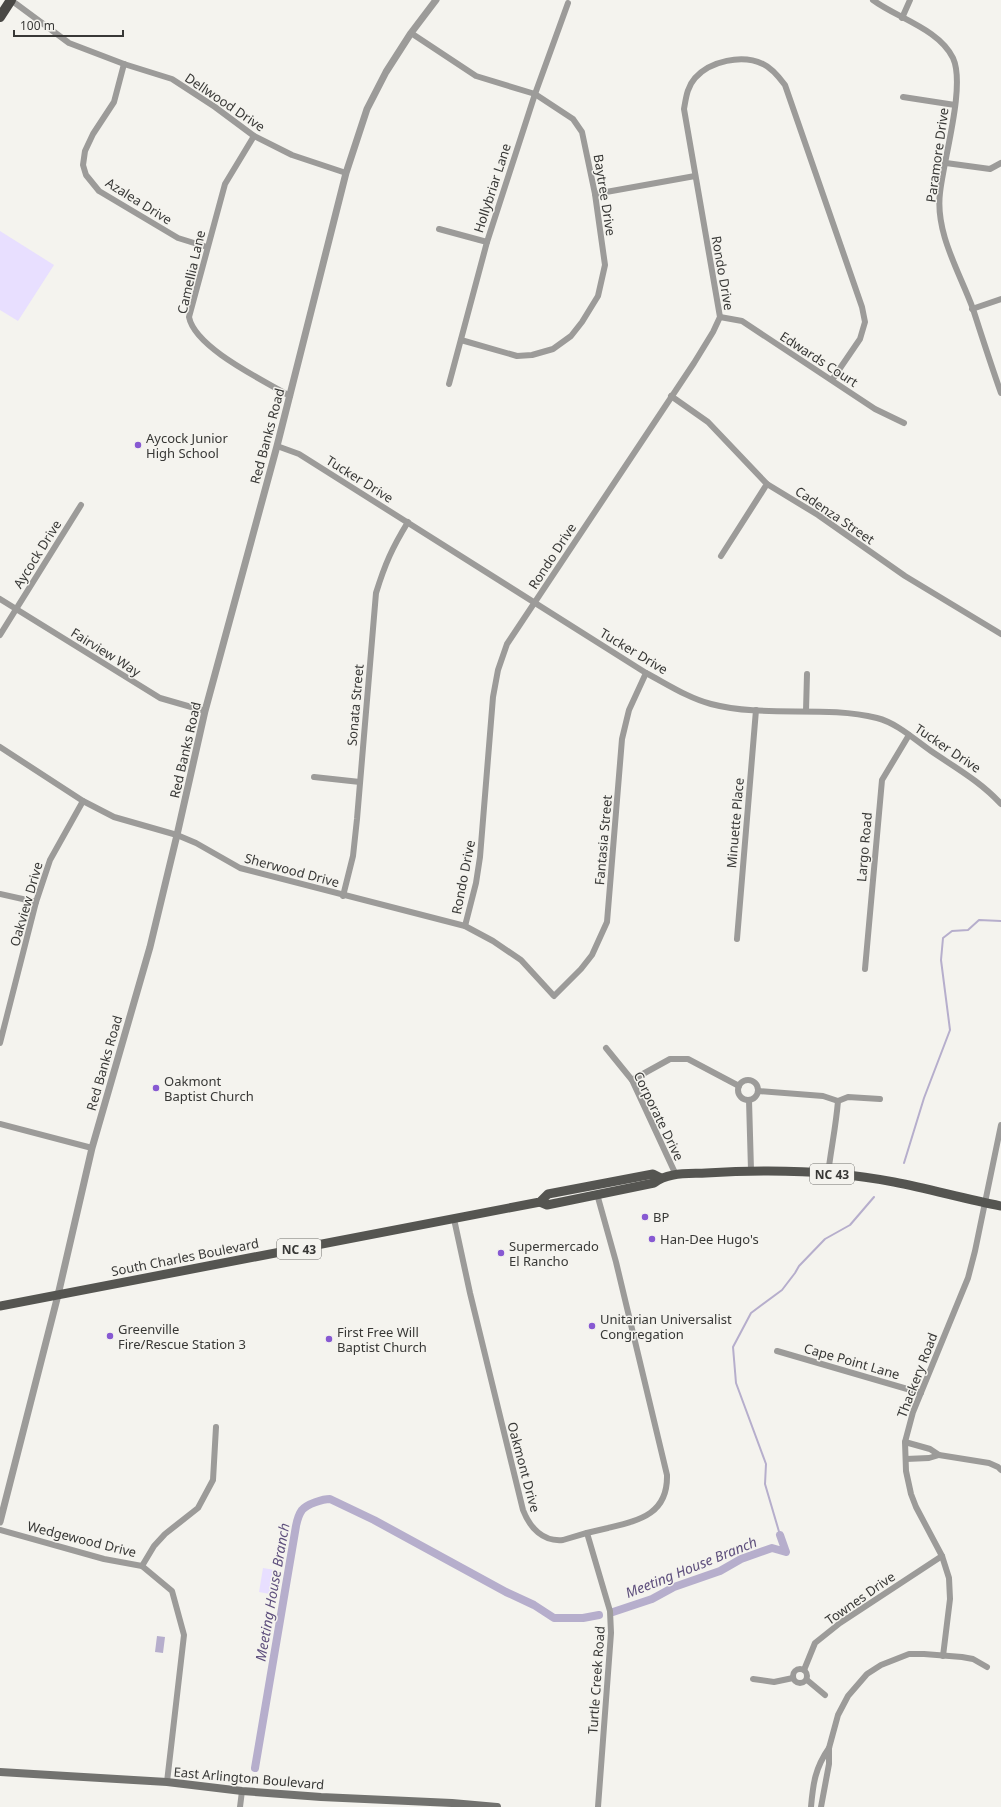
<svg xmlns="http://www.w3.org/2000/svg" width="1001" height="1807" font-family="'Noto Sans',sans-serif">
<rect width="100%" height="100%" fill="#f4f3ee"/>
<!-- green -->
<g fill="#e8dfff">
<path d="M 0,231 L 54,265 L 18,321 L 0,310 Z"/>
<path d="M 263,1568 L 275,1570 L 270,1594 L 259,1592 Z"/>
</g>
<!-- water -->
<path fill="#b6aecc" d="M 157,1636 L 165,1637 L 163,1653 L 155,1652 Z"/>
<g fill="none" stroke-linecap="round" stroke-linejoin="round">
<!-- stream -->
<g stroke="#b6aecc" stroke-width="2">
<path d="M 904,1163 L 924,1098 L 950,1030 L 941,960 L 943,938 L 952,931 L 968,930 L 979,920 L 1001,921"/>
<path d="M 780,1535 L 765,1484 L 766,1464 L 736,1383 L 733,1347 L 751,1313 L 782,1290 L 795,1273 L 799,1266 L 825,1239 L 850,1225 L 874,1197"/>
</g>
<!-- canal -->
<g stroke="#b6aecc" stroke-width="8">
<path d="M 613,1612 L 652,1599 L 674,1587 L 720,1571 L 741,1559 L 772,1548 L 786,1552 L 780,1535"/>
<path d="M 255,1768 L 296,1526 C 297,1521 299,1514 302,1510 C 307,1504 323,1499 330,1499 L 374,1520 L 506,1592 L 534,1605 L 554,1618 L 583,1618 L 599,1615"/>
</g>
<!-- minor -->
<g stroke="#9c9b99" stroke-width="6">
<path d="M 11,0 L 69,43 L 124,64 L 172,79 L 215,107 L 254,136 L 292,155 L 346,173"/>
<path d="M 873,0 C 897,18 939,29 953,58 C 966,86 943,161 940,193 C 935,233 960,273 973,309 C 982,337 991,365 1001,393"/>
<path d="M 902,18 L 910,0"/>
<path d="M 411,33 L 476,76 L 535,94 L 573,119 L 582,132 L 595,194 L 605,265 L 598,296 L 582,322 L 571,336 L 553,349 L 532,355 L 517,356 L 461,340"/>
<path d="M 124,64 L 114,102 L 93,134 L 85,151 L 83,165 L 86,175 L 99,191 L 178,238 L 207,247"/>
<path d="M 903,97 L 955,105"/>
<path d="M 254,136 L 225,184 L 189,317 C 195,348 263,380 290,396"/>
<path d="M 946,163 L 990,169 L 1001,163"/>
<path d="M 595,194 L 695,176"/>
<path d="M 439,229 L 487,242"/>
<path d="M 972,309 L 1001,299"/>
<path d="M 720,317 L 742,321 L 875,409 L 904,423"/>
<path d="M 449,384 L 487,242 L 535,94 L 568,3"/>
<path d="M 671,396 L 708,422 L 767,484 L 818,515 L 905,576 L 1001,634"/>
<path d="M 277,446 L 299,454 L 646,673 C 667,684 688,698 711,704 C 765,718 823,705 877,718 C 897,723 915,740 931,751 C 956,768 981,782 1001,804"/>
<path d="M 721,556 L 767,484"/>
<path d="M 0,599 L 160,698 L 205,711"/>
<path d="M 0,635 L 81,505"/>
<path d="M 806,711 L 807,674"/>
<path d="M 0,747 L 83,801 L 114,817 L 177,835 L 196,843 L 240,868 L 465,926 L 493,941 L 521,960 L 554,996 L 581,969 L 592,955 L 607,922 L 622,739 L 629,710 L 646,673"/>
<path d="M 314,777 L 360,782"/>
<path d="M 0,894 L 36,902"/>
<path d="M 343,896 L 353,856 L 357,819 L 376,593 C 385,564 392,548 408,522"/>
<path d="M 465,926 L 476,883 L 480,857 L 493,697 L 498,670 L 507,644 L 694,363 L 713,332 L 720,317 L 684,109 C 686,98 687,87 695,78 C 710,61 742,54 763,64 C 772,68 779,77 785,85 L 862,307 L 865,322 L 860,339 L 832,380"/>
<path d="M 737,939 L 756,710"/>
<path d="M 865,969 L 882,780 L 909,735"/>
<path d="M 0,1043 L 36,902 L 50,860 L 83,801"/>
<path d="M 606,1048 L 632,1080 L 676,1175"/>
<circle cx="748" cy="1090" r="10"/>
<path d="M 632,1080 L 670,1059 L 688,1059 L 739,1086"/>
<path d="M 758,1091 L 823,1096 L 838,1101"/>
<path d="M 749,1100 L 751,1170"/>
<path d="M 838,1101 L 848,1097 L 880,1099"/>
<path d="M 0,1124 L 92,1148"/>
<path d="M 828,1174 C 831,1149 836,1126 838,1101"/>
<path d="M 454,1219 L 470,1293 L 523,1510 C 530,1528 543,1542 563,1540 C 578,1535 593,1531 608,1528 C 640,1520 668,1514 667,1475 L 616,1262 L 597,1194"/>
<path d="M 777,1351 L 921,1393"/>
<path d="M 905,1442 L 930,1449 L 939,1455 L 989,1463 L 998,1467 L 1001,1470"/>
<path d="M 906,1459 L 929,1458 L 939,1455"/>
<path d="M 0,1530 L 104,1559 L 142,1566 L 172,1591 L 184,1635 L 167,1782"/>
<path d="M 587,1533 L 610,1611 L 611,1633 L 598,1807"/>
<path d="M 142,1566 L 154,1546 L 165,1534 L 198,1508 L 213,1480 L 216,1427"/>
<path d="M 943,1656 L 950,1599 L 949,1578 L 942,1556 L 916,1507 L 911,1494 L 906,1471 L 905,1442 L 913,1412 L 968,1278 L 975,1251 L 1001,1125"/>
<circle cx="800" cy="1676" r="7"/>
<path d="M 804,1670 L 815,1643 L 840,1623 L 942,1556"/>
<path d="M 753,1679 L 774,1682 L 793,1678"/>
<path d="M 807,1680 L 825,1695"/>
<path d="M 240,1807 L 242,1791"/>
<path d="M 811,1807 C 813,1784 815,1768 829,1748"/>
<path d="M 821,1807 L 829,1764 L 829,1748 L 838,1715 L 848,1696 L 867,1674 L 881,1665 L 909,1654 L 924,1654 L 962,1657 L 973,1659 L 987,1667"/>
</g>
<!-- tertiary -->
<path stroke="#9c9b99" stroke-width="7" d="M 0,1522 L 58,1295 L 92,1148 L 150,947 L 177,835 L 205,711 L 277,446 L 346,173 L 367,109 L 386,72 L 411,33 L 436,0"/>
<!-- secondary -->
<path stroke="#72726f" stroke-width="8" d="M 0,1772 L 167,1782 L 242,1791 L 321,1797 L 452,1803 L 497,1807"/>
<!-- primary -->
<g stroke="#555551" stroke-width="9">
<path d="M 540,1202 L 547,1205 L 654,1183 C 667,1172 689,1174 706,1173 C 769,1169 833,1170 894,1182 C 930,1189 965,1199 1001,1206"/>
<path d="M 0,1306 L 540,1202 L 548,1194 L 653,1174 L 661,1178"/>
</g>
<!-- trunk -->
<path stroke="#494845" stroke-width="10" d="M 0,17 L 11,0"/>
</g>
<!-- markers -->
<g fill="#8759d2" stroke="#f4f3ee" stroke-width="1.5">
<circle cx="138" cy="445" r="4"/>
<circle cx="156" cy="1088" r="4"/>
<circle cx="645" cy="1217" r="4"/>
<circle cx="652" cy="1239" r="4"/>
<circle cx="501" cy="1253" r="4"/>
<circle cx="592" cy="1326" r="4"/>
<circle cx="110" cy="1336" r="4"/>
<circle cx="329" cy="1339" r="4"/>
</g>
<g text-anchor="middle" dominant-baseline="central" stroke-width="3" stroke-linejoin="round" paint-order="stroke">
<!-- shield labels -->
<g fill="#f4f3ee" stroke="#70706d" stroke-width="1">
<rect x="810" y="1164" width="44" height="20" rx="3"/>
<rect x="277" y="1239" width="44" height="20" rx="3"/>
</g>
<g font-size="12" font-weight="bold" fill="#383836">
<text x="832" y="1174">NC 43</text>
<text x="299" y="1249">NC 43</text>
</g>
<!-- street labels -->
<g font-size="13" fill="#383836" stroke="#f4f3ee">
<text transform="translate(225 102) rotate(34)">Dellwood Drive</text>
<text transform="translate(937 155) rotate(-82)">Paramore Drive</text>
<text transform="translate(492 188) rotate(-72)">Hollybriar Lane</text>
<text transform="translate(605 195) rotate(81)">Baytree Drive</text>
<text transform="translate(139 201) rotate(32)">Azalea Drive</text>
<text transform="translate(191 272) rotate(-77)">Camellia Lane</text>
<text transform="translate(723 273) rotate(80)">Rondo Drive</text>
<text transform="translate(819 359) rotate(33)">Edwards Court</text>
<text transform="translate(267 436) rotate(-75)">Red Banks Road</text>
<text transform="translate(360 479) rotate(32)">Tucker Drive</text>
<text transform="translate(835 515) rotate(34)">Cadenza Street</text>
<text transform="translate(37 554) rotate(-58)">Aycock Drive</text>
<text transform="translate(552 556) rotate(-57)">Rondo Drive</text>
<text transform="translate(634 651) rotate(31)">Tucker Drive</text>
<text transform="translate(106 652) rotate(32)">Fairview Way</text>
<text transform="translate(355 705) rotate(-85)">Sonata Street</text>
<text transform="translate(948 748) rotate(34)">Tucker Drive</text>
<text transform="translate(185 750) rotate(-77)">Red Banks Road</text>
<text transform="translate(735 823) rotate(-85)">Minuette Place</text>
<text transform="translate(603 840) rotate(-85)">Fantasia Street</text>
<text transform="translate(864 847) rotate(-85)">Largo Road</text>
<text transform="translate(292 870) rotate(15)">Sherwood Drive</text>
<text transform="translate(463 877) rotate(-79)">Rondo Drive</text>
<text transform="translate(26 904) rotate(-74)">Oakview Drive</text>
<text transform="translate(104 1063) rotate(-74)">Red Banks Road</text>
<text transform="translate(659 1116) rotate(64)">Corporate Drive</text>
<text transform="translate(185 1257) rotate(-11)">South Charles Boulevard</text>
<text transform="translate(852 1361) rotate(16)">Cape Point Lane</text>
<text transform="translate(917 1375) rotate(-69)">Thackery Road</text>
<text transform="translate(524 1467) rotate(75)">Oakmont Drive</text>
<text transform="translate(82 1539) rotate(14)">Wedgewood Drive</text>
<text transform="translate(860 1598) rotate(-35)">Townes Drive</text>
<text transform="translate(596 1680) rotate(-86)">Turtle Creek Road</text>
<text transform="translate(249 1778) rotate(5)">East Arlington Boulevard</text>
</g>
<!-- poi labels -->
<g font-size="13" fill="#383836" stroke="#f4f3ee" text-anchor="start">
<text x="146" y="438">Aycock Junior<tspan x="146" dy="15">High School</tspan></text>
<text x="164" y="1081">Oakmont<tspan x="164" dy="15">Baptist Church</tspan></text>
<text x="653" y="1217">BP</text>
<text x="660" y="1239">Han-Dee Hugo's</text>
<text x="509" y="1246">Supermercado<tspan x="509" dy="15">El Rancho</tspan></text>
<text x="600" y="1319">Unitarian Universalist<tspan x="600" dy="15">Congregation</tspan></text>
<text x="118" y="1329">Greenville<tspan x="118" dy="15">Fire/Rescue Station 3</tspan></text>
<text x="337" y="1332">First Free Will<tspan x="337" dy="15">Baptist Church</tspan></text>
</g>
<!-- water labels -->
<g font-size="14" font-style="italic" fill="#5d4e7c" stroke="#f4f3ee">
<text transform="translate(691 1567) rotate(-22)">Meeting House Branch</text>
<text transform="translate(272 1592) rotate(-80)">Meeting House Branch</text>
</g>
</g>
<!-- scale -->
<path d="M14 30v6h109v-6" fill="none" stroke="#383836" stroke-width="2"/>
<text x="20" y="30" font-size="12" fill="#383836" stroke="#f4f3ee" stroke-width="3" paint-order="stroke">100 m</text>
</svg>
